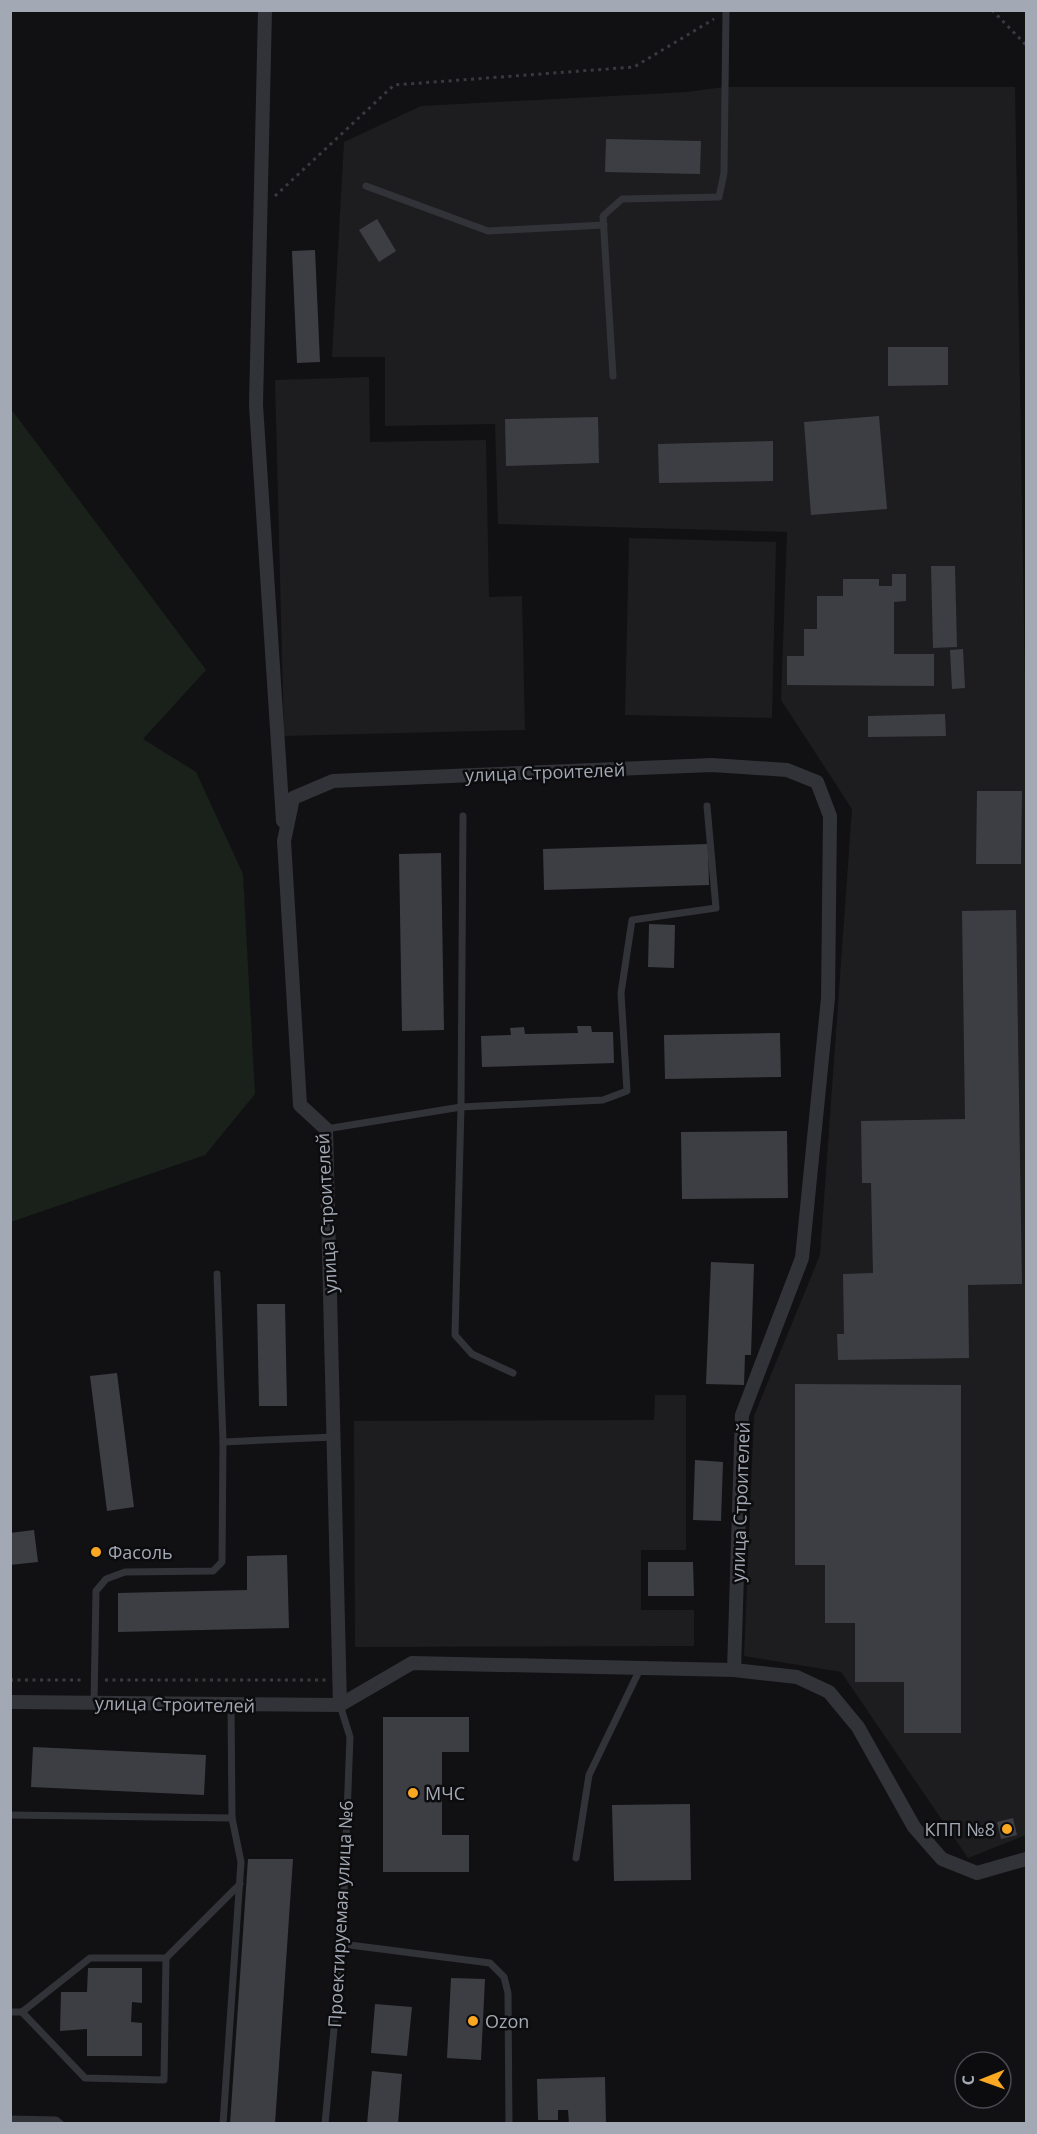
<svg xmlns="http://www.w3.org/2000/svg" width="1037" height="2134" font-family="'Open Sans',sans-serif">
<rect width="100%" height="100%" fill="#111113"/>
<!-- built -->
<g fill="#1d1d20">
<path d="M 724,87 L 1015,87 L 1026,747 L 1026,1835 L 968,1858 L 841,1672 L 744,1656 L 754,1416 L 820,1255 L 852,809 L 781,700 L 787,532 L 498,524 L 495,424 L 385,426 L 385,357 L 332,357 L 344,142 L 421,106 L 687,92 Z"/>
<path d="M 369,377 L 370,442 L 486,440 L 489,597 L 522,596 L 525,730 L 284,736 L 275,380 Z"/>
<path d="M 629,538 L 776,542 L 772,718 L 625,715 Z"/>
<path d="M 655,1395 L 686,1395 L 686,1550 L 641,1550 L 641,1610 L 694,1610 L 694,1646 L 355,1647 L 354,1421 L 654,1420 Z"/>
</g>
<!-- green -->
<path fill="#19211a" d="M 11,409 L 206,670 L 143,739 L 196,772 L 243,874 L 255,1094 L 205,1155 L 11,1222 Z"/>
<!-- building -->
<g fill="#3d3e43">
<path d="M 606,139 L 701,141 L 700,174 L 605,172 Z"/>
<path d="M 377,219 L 396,251 L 379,262 L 359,230 Z"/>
<path d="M 315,250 L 320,362 L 297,363 L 292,251 Z"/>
<path d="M 888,347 L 948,347 L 948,385 L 888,386 Z"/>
<path d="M 879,416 L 887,509 L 811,515 L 804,422 Z"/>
<path d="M 598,417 L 599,463 L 506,466 L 505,419 Z"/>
<path d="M 773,441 L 773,481 L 659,483 L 658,444 Z"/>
<path d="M 931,566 L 955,566 L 957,647 L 933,648 Z"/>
<path d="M 892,574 L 906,574 L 906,601 L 894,602 L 894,654 L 934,654 L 934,686 L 787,685 L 787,656 L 804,656 L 804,629 L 817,629 L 817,596 L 843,596 L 843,579 L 879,579 L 879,586 L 892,586 Z"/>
<path d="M 963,649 L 965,688 L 952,689 L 950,650 Z"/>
<path d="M 945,714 L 946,736 L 868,737 L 868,716 Z"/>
<path d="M 977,791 L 1022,791 L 1021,864 L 976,864 Z"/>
<path d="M 708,844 L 709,885 L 544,890 L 543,849 Z"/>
<path d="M 441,853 L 444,1030 L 402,1031 L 399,854 Z"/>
<path d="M 1016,910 L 1022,1284 L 968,1285 L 969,1358 L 838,1360 L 837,1334 L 844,1334 L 843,1274 L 873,1273 L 871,1183 L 862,1183 L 861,1121 L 965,1119 L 962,911 Z"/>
<path d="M 649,924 L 675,925 L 674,968 L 648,967 Z"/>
<path d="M 577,1026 L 591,1026 L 592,1032 L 613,1032 L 614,1063 L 482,1067 L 481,1036 L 511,1035 L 510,1028 L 524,1027 L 525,1034 L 578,1033 Z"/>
<path d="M 780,1033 L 781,1077 L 665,1079 L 664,1035 Z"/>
<path d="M 787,1131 L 788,1198 L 682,1199 L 681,1132 Z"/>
<path d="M 711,1262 L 754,1264 L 751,1355 L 745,1355 L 744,1385 L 706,1384 Z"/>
<path d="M 257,1304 L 285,1304 L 287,1406 L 259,1406 Z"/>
<path d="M 117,1373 L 134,1507 L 107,1511 L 90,1376 Z"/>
<path d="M 795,1384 L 961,1385 L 961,1733 L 904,1733 L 904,1682 L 855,1682 L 855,1623 L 825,1623 L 825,1565 L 795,1565 Z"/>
<path d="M 695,1460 L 723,1462 L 721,1521 L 693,1520 Z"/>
<path d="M 34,1530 L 38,1562 L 10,1565 L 10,1533 Z"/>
<path d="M 287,1555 L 289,1628 L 118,1632 L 118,1593 L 247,1590 L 247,1556 Z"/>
<path d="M 648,1562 L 693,1562 L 694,1596 L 648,1596 Z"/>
<path d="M 383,1717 L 469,1717 L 469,1752 L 442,1752 L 442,1835 L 469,1835 L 469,1872 L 383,1872 Z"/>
<path d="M 33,1747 L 206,1755 L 204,1795 L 31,1787 Z"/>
<path d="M 690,1804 L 691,1880 L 614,1881 L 612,1805 Z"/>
<path d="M 1013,1818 L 1017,1835 L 1001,1839 L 997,1822 Z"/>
<path d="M 248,1859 L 293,1859 L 275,2124 L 230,2124 Z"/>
<path d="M 88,1968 L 142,1968 L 142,2003 L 132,2002 L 131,2022 L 142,2023 L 142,2056 L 87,2056 L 87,2029 L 60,2031 L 61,1992 L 87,1992 Z"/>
<path d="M 451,1978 L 485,1979 L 481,2060 L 447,2058 Z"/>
<path d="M 375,2004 L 412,2007 L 407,2056 L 371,2053 Z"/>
<path d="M 372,2071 L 402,2074 L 398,2124 L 367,2124 Z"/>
<path d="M 605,2077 L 606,2124 L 569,2124 L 568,2110 L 558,2110 L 558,2120 L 538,2120 L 537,2079 Z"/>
</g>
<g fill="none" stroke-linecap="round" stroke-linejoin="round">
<!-- path -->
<g stroke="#383a3f" stroke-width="3" stroke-dasharray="3 4.5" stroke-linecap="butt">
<path d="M 992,10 L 1026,45"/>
<path d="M 275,196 L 394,85 L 634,67 L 714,19"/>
<path d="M 10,1680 L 84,1680"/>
<path d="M 105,1680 L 327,1680"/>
</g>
<!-- service -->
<g stroke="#323338" stroke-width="7">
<path d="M 366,186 L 488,231 L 604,225"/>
<path d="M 613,376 L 603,216 L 622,199 L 719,197 L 724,173 L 726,10"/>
<path d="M 463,816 L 461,1107 L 455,1335 L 472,1354 L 513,1373"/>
<path d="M 326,1129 L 461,1107 L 603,1100 L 627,1091 L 621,993 L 632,920 L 716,908 L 707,806"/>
<path d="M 223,1442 L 334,1437"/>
<path d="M 94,1703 L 96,1591 L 106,1579 L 125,1572 L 213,1571 L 222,1562 L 223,1442 L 217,1274"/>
<path d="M 10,1815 L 232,1818"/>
<path d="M 576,1858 L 589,1775 L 641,1667"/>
<path d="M 342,1944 L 490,1963 L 504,1977 L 508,1993 L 509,2124"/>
<path d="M 10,2012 L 22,2012 L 90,1958 L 166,1958 L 240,1884"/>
<path d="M 22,2012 L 85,2078 L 164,2080 L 166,1958"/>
<path d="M 10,2119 L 56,2120 L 61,2124"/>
<path d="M 223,2124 L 241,1862 L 232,1818 L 231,1704"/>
<path d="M 325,2124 L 342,1944 L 350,1737 L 340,1705"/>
</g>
<!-- minor -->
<g stroke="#323338" stroke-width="14">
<path d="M 265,10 L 256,405 L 283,821"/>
<path d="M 10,1702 L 340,1705 L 412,1663 L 734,1670 L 797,1677 L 829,1692 L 858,1727 L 914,1827 L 942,1859 L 977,1873 L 1026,1859"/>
<path d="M 340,1705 L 326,1129 L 300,1105 L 284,841 L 293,798 L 333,781 L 712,765 L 787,770 L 817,782 L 830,816 L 828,998 L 802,1258 L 742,1415 L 734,1670"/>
</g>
</g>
<!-- markers -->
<g fill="#faa822" stroke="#0c0c0e" stroke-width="2">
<circle cx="96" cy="1552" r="6"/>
<circle cx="413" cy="1793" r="6"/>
<circle cx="1007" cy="1829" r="6"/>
<circle cx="473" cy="2021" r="6"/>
</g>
<g text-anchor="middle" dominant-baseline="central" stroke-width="5" stroke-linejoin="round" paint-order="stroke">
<!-- street labels -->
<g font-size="18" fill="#a2a8b4" stroke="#0c0c0e">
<text transform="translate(545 772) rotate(-2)">улица Строителей</text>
<text transform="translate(326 1213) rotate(-93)">улица Строителей</text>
<text transform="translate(740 1502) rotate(-88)">улица Строителей</text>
<text transform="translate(175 1704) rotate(1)">улица Строителей</text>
<text transform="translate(340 1914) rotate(-87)">Проектируемая улица №6</text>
</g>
<!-- poi labels -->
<g font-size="18" fill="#a2a8b4" stroke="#0c0c0e" text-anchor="start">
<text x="108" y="1552">Фасоль</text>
<text x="425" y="1793">МЧС</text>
<text x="995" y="1829" text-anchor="end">КПП №8</text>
<text x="485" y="2021">Ozon</text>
</g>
</g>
<!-- border -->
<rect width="1037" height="2134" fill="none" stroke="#a2a8b4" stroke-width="24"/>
<!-- north arrow -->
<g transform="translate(983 2080) rotate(269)"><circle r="28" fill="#0c0c0e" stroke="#484a50" stroke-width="1.5"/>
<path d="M0-4.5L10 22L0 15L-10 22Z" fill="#faa822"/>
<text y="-9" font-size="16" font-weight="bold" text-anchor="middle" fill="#a2a8b4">С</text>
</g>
</svg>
